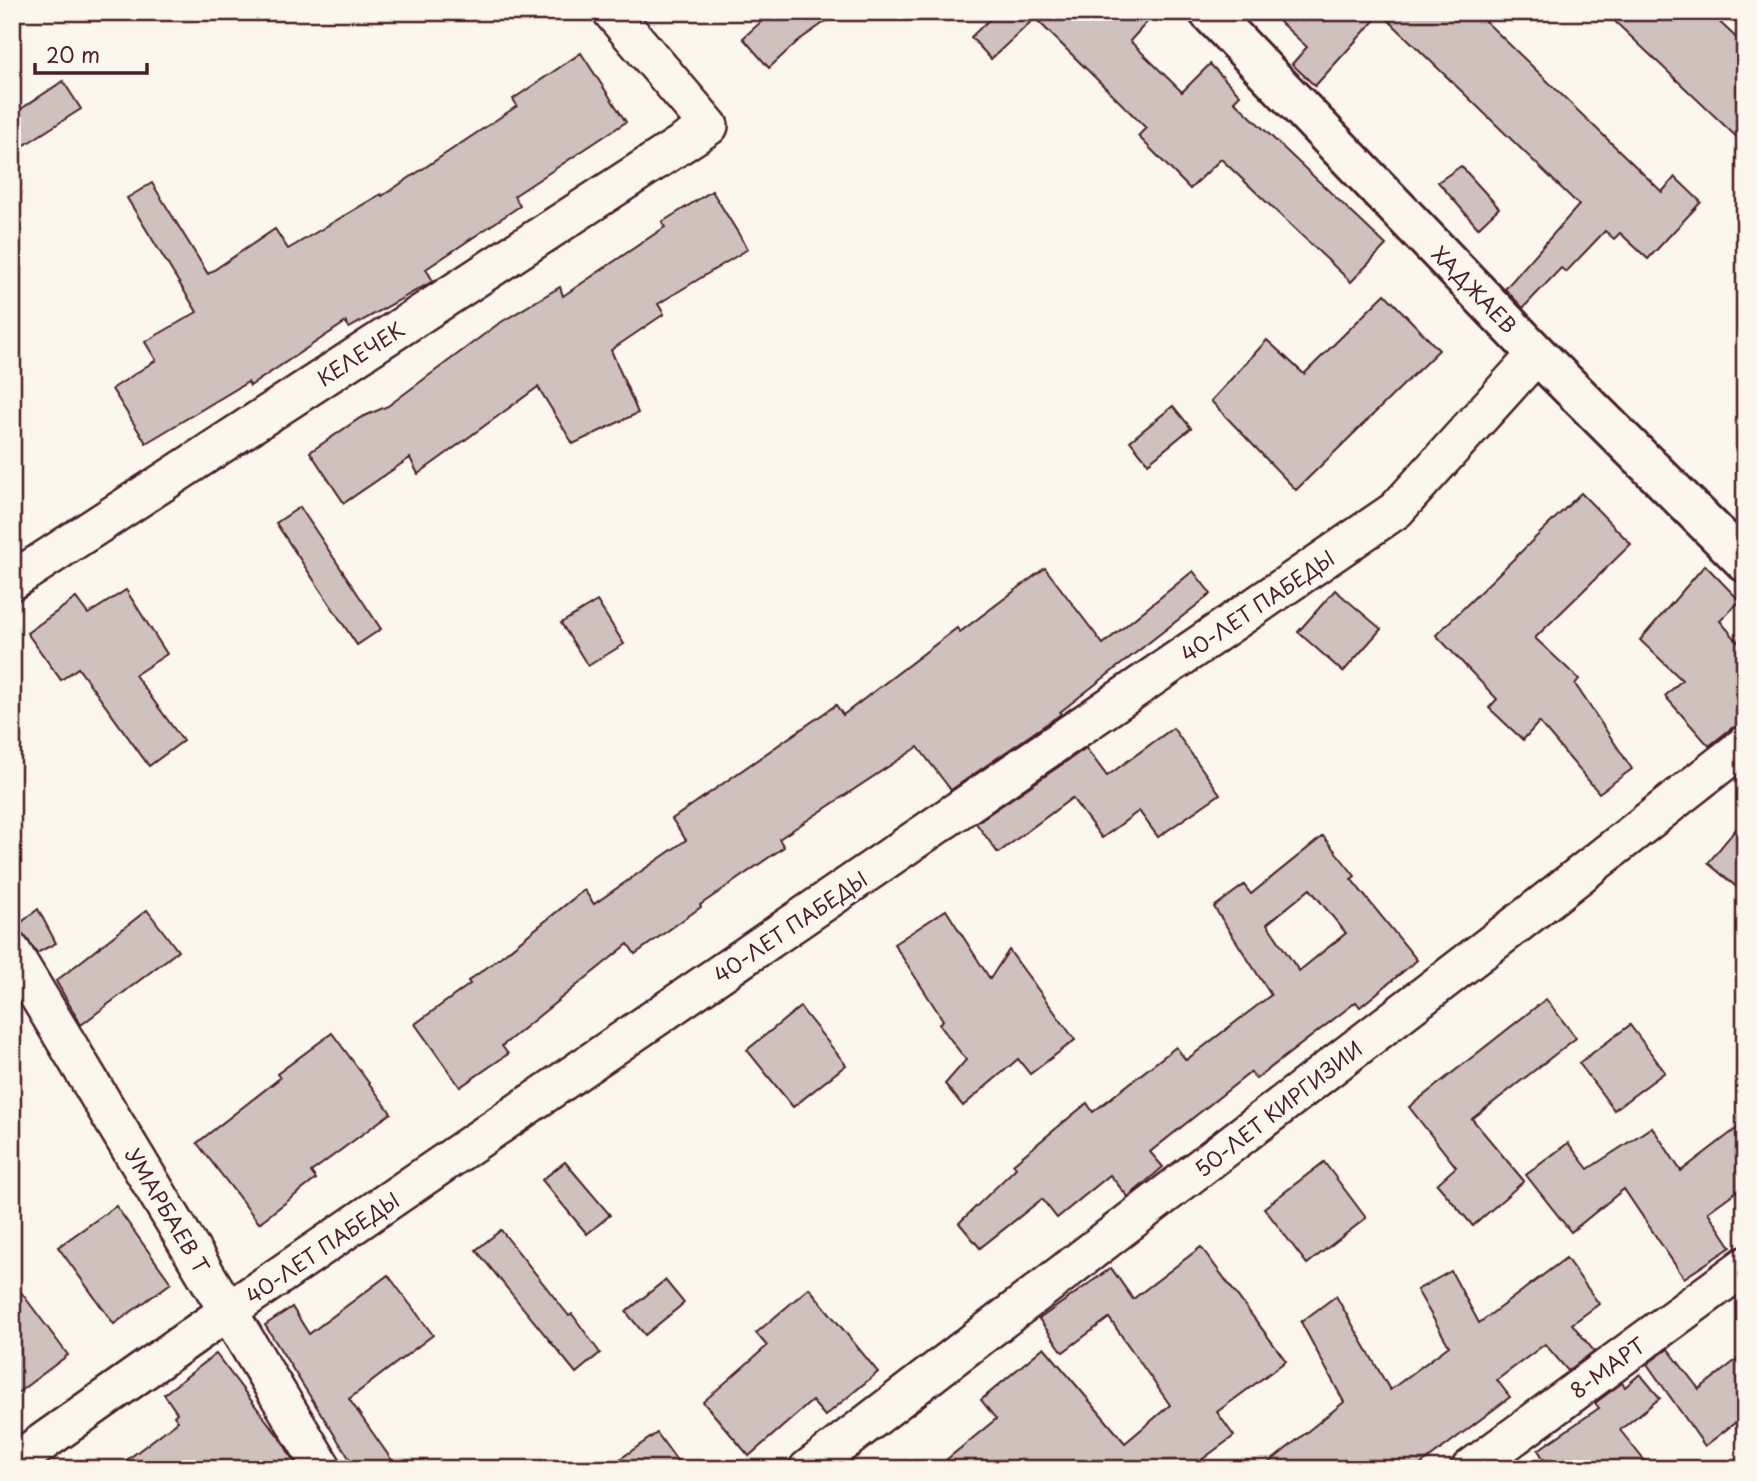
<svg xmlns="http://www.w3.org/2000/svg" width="1757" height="1481" font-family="'Playpen Sans',sans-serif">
<rect width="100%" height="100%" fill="#fbf7ec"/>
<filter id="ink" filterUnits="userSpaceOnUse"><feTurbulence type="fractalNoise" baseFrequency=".0143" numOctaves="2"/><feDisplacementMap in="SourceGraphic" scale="14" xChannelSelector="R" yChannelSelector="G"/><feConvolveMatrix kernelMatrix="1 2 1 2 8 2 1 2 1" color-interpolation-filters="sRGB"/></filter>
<g filter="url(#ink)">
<!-- building -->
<g fill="#cfc2bc" stroke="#4a1f2b" stroke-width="2" fill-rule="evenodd">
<path d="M 772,12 L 839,12 L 798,41 L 769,68 L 743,38 Z"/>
<path d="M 997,12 L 1156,12 L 1130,41 L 1182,92 L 1210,64 L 1240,95 L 1234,101 L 1386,245 L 1351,282 L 1221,159 L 1190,189 L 1138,136 L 1146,128 L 1035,18 L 991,59 L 971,37 Z"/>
<path d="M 1269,12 L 1476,12 L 1662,192 L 1675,177 L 1701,202 L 1648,259 L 1620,233 L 1614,239 L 1605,231 L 1566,272 L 1561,268 L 1523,308 L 1505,289 L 1579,205 L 1381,13 L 1315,86 L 1292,64 L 1307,47 Z"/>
<path d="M 1605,12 L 1709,12 L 1745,46 L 1745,145 Z"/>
<path d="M 581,53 L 626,122 L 514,196 L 520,206 L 426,269 L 433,281 L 349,328 L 346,322 L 250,386 L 248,382 L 146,443 L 112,389 L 156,360 L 145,342 L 197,312 L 127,198 L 152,183 L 208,274 L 275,229 L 288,249 L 381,194 L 382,196 L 517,106 L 513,99 Z"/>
<path d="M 63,81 L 81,109 L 12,153 L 12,115 Z"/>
<path d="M 1461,166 L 1499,208 L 1478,228 L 1438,182 Z"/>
<path d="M 712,191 L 748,249 L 658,304 L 664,314 L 611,350 L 638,413 L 573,444 L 538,387 L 418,474 L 410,458 L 344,503 L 310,452 L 360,418 L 388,406 L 498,324 L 560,287 L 563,296 L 665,227 L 662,222 Z"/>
<path d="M 1385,294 L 1439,350 L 1296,490 L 1211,401 L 1267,340 L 1304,374 Z"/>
<path d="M 1173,406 L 1191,428 L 1148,463 L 1130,441 Z"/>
<path d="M 1581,493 L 1631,544 L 1535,638 L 1579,679 L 1575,684 L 1632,769 L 1599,793 L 1539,722 L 1523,740 L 1489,708 L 1497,699 L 1436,635 Z"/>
<path d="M 300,507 L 381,629 L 357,645 L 276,523 Z"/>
<path d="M 1705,565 L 1740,601 L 1720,621 L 1745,650 L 1745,724 L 1732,728 L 1709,746 L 1665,696 L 1682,680 L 1640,640 Z"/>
<path d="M 1045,568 L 1103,644 L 1193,571 L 1211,594 L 1060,712 L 1061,714 L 951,790 L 918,747 L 779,839 L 784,847 L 700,905 L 701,907 L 635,954 L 628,944 L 502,1046 L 508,1054 L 460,1087 L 415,1024 L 470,984 L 468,981 L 493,963 L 584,890 L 594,904 L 686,840 L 672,819 L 836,705 L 843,715 L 957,628 L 960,632 Z"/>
<path d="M 126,590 L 167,654 L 135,675 L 183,741 L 149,766 L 78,668 L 61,680 L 27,633 L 76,598 L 88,614 Z"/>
<path d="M 1335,590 L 1381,629 L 1343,672 L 1298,632 Z"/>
<path d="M 597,601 L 624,644 L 588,666 L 561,623 Z"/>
<path d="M 1173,728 L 1220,794 L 1158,837 L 1139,811 L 1102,838 L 1072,798 L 998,853 L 976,823 L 1086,748 L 1107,776 Z"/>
<path d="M 1745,818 L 1745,894 L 1708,863 Z"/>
<path d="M 1323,836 L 1355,876 L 1351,879 L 1417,960 L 1360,1007 L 1356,1002 L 1256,1079 L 1251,1072 L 1150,1152 L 1163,1167 L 1128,1197 L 1110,1175 L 1057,1218 L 1042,1199 L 980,1248 L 959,1223 L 1016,1168 L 1013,1164 L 1087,1103 L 1093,1112 L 1176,1047 L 1186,1060 L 1271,995 L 1214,907 L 1244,885 L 1251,894 ZM 1310,889 L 1346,933 L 1299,971 L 1267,924 Z"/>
<path d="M 38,909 L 56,943 L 37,953 L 23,934 L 12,930 Z"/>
<path d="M 147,910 L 178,951 L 81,1025 L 56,981 Z"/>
<path d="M 946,910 L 990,979 L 1009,950 L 1075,1040 L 1030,1074 L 1018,1059 L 963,1106 L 945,1084 L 966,1060 L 939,1024 L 943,1020 L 894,944 Z"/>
<path d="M 1546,999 L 1576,1038 L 1472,1119 L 1524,1181 L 1473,1226 L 1437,1184 L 1456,1167 L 1409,1107 Z"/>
<path d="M 800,1007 L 846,1065 L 793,1107 L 747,1050 Z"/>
<path d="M 1630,1025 L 1665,1072 L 1614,1110 L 1579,1063 Z"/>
<path d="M 332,1033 L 391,1113 L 311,1172 L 316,1179 L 259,1223 L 197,1143 L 280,1078 L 277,1074 Z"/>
<path d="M 1745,1122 L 1745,1185 L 1708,1212 L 1731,1247 L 1684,1278 L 1624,1189 L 1571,1232 L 1526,1175 L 1568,1143 L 1588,1169 L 1652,1127 L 1681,1171 Z"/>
<path d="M 565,1162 L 610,1215 L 587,1234 L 542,1180 Z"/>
<path d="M 1324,1162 L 1366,1218 L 1307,1264 L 1264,1208 Z"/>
<path d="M 116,1206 L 171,1283 L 114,1324 L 58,1247 Z"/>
<path d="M 501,1230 L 569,1316 L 572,1314 L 600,1353 L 576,1373 L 476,1250 Z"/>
<path d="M 1201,1247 L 1286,1361 L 1217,1412 L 1234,1436 L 1189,1469 L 935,1469 L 996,1419 L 981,1400 L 1044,1347 L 1125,1443 L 1170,1405 L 1109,1318 L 1063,1352 L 1039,1319 L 1111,1268 L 1133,1299 Z"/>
<path d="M 1566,1258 L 1599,1304 L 1572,1324 L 1594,1351 L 1568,1371 L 1545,1344 L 1497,1380 L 1510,1397 L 1415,1469 L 1261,1469 L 1344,1402 L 1301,1322 L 1336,1296 L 1390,1390 L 1449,1346 L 1417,1290 L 1451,1271 L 1479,1323 Z"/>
<path d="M 388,1275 L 433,1335 L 349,1399 L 398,1469 L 356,1469 L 265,1325 L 292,1307 L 309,1334 Z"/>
<path d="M 12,1280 L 68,1355 L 12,1397 Z"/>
<path d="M 665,1280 L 684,1303 L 645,1335 L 626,1312 Z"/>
<path d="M 809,1288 L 878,1372 L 825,1416 L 812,1401 L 749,1456 L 703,1402 L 767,1346 L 756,1333 Z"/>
<path d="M 1668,1349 L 1699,1389 L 1745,1353 L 1745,1415 L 1705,1446 L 1647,1364 Z"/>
<path d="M 216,1354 L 282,1441 L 298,1469 L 115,1469 L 178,1421 L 174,1416 L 177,1413 L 164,1394 Z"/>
<path d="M 1640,1374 L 1660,1398 L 1620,1430 L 1651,1469 L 1550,1469 L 1538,1450 L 1599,1408 L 1595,1403 L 1622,1383 L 1625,1387 Z"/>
<path d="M 657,1433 L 683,1469 L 606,1469 Z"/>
</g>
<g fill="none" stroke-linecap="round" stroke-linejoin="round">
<defs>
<g id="minor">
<path d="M 12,581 L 709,126 L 612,12"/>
<path d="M 12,952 L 323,1469"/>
<path d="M 12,1464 L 228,1311 L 1396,510 L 1537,354"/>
<path d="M 808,1469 L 1516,925 L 1745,745"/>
<path d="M 1470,1469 L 1745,1266"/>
</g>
<path id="tertiary" d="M 1209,12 L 1537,354 L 1745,562"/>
</defs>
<!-- minor casing -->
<use href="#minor" stroke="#4a1f2b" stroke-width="42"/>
<!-- tertiary casing -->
<use href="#tertiary" stroke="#4a1f2b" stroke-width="44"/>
<!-- minor -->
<use href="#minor" stroke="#fbf7ec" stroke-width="37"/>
<!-- tertiary -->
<use href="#tertiary" stroke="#fbf7ec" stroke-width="38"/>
</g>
</g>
<g text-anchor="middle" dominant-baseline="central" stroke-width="6" stroke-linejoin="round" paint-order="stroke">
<!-- street labels -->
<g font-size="21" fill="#4a1f2b" stroke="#fbf7ec">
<text transform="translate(1475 289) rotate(46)">ХАДЖАЕВ</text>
<text transform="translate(360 353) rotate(-33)">КЕЛЕЧЕК</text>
<text transform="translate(1257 605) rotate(-34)">40-ЛЕТ ПАБЕДЫ</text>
<text transform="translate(790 926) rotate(-34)">40-ЛЕТ ПАБЕДЫ</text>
<text transform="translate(1278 1108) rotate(-38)">50-ЛЕТ КИРГИЗИИ</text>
<text transform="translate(168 1210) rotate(59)">УМАРБАЕВ Т</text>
<text transform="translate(322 1247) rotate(-34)">40-ЛЕТ ПАБЕДЫ</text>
<text transform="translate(1607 1367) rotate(-36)">8-МАРТ</text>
</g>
</g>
<!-- margin -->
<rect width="1757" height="1481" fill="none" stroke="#fbf7ec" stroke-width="42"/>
<rect x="21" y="21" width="1715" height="1439" fill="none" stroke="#4a1f2b" stroke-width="2.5" filter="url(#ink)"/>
<!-- scale -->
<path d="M35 63v10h112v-10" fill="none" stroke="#4a1f2b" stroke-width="3.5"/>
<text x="46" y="63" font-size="21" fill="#4a1f2b" stroke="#fbf7ec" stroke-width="5" paint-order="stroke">20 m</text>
</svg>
